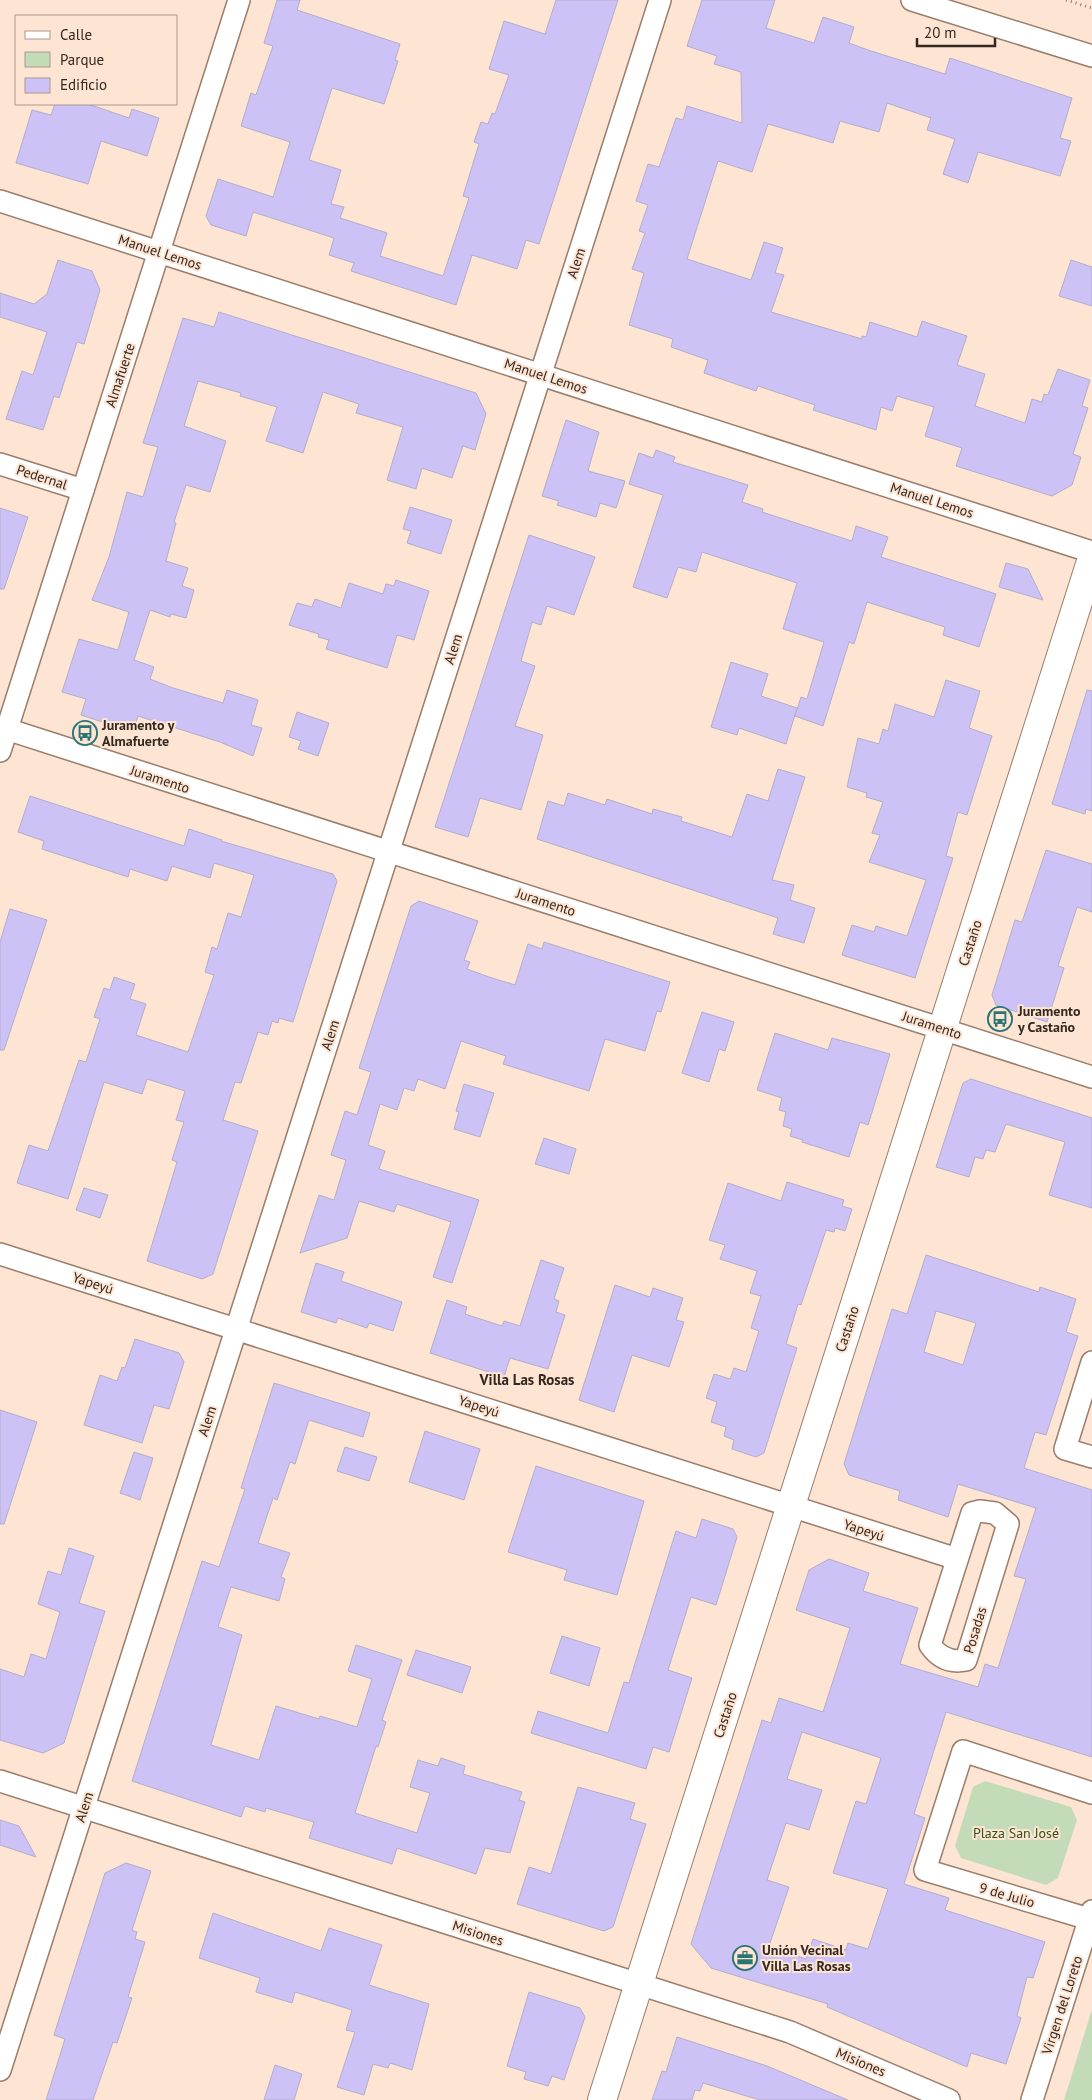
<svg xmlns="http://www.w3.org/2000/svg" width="1092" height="2100" font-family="'PT Sans',sans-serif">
<rect width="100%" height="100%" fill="#fde4d3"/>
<!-- green -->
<g fill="#c4dbb8">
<path d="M 985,1781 L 1071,1807 L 1077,1820 L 1058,1878 L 1046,1885 L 961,1858 L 955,1846 L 973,1787 Z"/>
<path d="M 1092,2009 L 1092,2100 L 1064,2100 Z"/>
</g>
<!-- building -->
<g fill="#cdc2f5" stroke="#b3adcc" fill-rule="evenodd">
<path d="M 277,0 L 300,0 L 297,10 L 400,44 L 395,60 L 398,61 L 384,104 L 332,88 L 309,160 L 341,170 L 331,204 L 344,207 L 340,218 L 387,233 L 380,256 L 443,276 L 469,198 L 463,196 L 479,144 L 474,142 L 481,122 L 488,124 L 492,113 L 495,114 L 509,75 L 489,69 L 504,21 L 545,34 L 556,0 L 618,0 L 539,244 L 526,240 L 517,269 L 472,255 L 456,305 L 351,271 L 354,263 L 329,255 L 334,238 L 253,212 L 246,236 L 211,225 L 206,216 L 218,179 L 273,197 L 290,142 L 241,126 L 251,93 L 256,95 L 273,46 L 264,43 Z"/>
<path d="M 702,0 L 775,0 L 766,28 L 814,43 L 823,17 L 854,27 L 849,43 L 871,51 L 945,74 L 950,58 L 1072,98 L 1060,138 L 1071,141 L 1060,176 L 978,152 L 968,183 L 943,174 L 955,139 L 927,130 L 931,118 L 887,103 L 879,132 L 840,121 L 833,143 L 768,124 L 752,172 L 718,161 L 687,259 L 751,280 L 764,242 L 783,248 L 775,273 L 784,275 L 771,312 L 862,339 L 862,336 L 866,337 L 870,322 L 917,337 L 922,321 L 967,336 L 957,365 L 985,374 L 975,406 L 1025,423 L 1032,399 L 1042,402 L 1044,394 L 1048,395 L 1058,369 L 1090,380 L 1082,406 L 1088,408 L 1073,454 L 1081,457 L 1072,485 L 1052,496 L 956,466 L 962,448 L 925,436 L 934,407 L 897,396 L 892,411 L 881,407 L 876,430 L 813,410 L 815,405 L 758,386 L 756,391 L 704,373 L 708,360 L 671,347 L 673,339 L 629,325 L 644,273 L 632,269 L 645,233 L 639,231 L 648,205 L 636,201 L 648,164 L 659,167 L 676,118 L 683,120 L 687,106 L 742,123 L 741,72 L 714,64 L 717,56 L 687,46 Z"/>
<path d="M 55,104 L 88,104 L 129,118 L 132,109 L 159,118 L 147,156 L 101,141 L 88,184 L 16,163 L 32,110 L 51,115 Z"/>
<path d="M 58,260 L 92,271 L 100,290 L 84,344 L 77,342 L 59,398 L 54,396 L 43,430 L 6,419 L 22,371 L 33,375 L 47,332 L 0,317 L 0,293 L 34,304 L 47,294 Z"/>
<path d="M 1071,260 L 1092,267 L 1092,306 L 1059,296 Z"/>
<path d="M 219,312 L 476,393 L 486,414 L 475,450 L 463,446 L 452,478 L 422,468 L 416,489 L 387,480 L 403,427 L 356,413 L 359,404 L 323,392 L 303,453 L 266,441 L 277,407 L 240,396 L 241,393 L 198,381 L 184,426 L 226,441 L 210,492 L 186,485 L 174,522 L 176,523 L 166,561 L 188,568 L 182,586 L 194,590 L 186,618 L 171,614 L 170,617 L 150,610 L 134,660 L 154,667 L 150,679 L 173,688 L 223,703 L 227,690 L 258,700 L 251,725 L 262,728 L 253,756 L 220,742 L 138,716 L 133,732 L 81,715 L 86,699 L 62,692 L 79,639 L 118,650 L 129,612 L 92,600 L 109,557 L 127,492 L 143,497 L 158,447 L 143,443 L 183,318 L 214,327 Z"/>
<path d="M 566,420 L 599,432 L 588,471 L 625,481 L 616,508 L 600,503 L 596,517 L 557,505 L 559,501 L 542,496 Z"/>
<path d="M 656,450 L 675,457 L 673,462 L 748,485 L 742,502 L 763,509 L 762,512 L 852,541 L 856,526 L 888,537 L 881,557 L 996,594 L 979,647 L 943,635 L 945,627 L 867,602 L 854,644 L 849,642 L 823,726 L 795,716 L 801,697 L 807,699 L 824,642 L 783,629 L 797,583 L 702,552 L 696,572 L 678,567 L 667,598 L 633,587 L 663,495 L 629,484 L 639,453 L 653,458 Z"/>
<path d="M 410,507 L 452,520 L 441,554 L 407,543 L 411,531 L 403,529 Z"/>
<path d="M 0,508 L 28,517 L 4,589 L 0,589 Z"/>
<path d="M 529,535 L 595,557 L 574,615 L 547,606 L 541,625 L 532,622 L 521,661 L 535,666 L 515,726 L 543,735 L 521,810 L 480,798 L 468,837 L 435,827 Z"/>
<path d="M 1006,563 L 1028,569 L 1043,600 L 999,587 Z"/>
<path d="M 396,580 L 429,591 L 414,640 L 397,635 L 387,668 L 326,649 L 329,640 L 318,637 L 319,634 L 289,625 L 297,603 L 312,607 L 315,599 L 341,608 L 349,583 L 383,594 L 386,584 L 394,586 Z"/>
<path d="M 731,662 L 768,674 L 761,696 L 797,708 L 786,744 L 739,728 L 737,735 L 711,727 Z"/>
<path d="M 946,680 L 980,691 L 969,728 L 992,736 L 967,815 L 958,812 L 946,856 L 953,858 L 915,978 L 842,955 L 852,925 L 874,932 L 876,926 L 907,936 L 926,880 L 869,862 L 880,835 L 872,833 L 883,802 L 866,797 L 867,793 L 847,787 L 858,738 L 879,744 L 883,729 L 888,731 L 895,704 L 934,717 Z"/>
<path d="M 1087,690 L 1092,691 L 1092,811 L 1086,809 L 1085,814 L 1052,804 Z"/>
<path d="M 297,712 L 329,723 L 318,756 L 298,749 L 301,741 L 289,737 Z"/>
<path d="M 778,769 L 805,777 L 772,880 L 794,885 L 790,900 L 815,908 L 804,943 L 773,934 L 778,918 L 537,839 L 548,801 L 564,806 L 568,793 L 605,805 L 607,799 L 652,814 L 653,809 L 682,817 L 681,821 L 732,837 L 747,794 L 768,801 Z"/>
<path d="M 30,796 L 184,846 L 189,829 L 222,840 L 221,841 L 333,874 L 337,881 L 293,1022 L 279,1018 L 278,1023 L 272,1021 L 268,1035 L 258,1032 L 241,1083 L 235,1082 L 223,1120 L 258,1131 L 213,1274 L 202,1279 L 147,1261 L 177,1162 L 172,1160 L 184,1122 L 176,1120 L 185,1091 L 147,1079 L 142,1094 L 104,1082 L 68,1199 L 17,1183 L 29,1145 L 48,1151 L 79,1060 L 86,1062 L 100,1019 L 94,1017 L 104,988 L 110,990 L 114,977 L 135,984 L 130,999 L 146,1004 L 136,1035 L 188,1052 L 214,975 L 205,972 L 212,947 L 217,949 L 228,913 L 241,917 L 254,875 L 214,863 L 210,878 L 172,866 L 167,881 L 130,869 L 128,877 L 42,849 L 44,841 L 18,832 Z"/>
<path d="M 1046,850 L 1092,864 L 1092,912 L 1077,907 L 1058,966 L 1064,968 L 1047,1022 L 996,1005 L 992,995 L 1015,920 L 1022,922 Z"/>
<path d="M 419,901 L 478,921 L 464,960 L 470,962 L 467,969 L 489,977 L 515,985 L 528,944 L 542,949 L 544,942 L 670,982 L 661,1012 L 657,1011 L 645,1051 L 605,1039 L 589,1091 L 503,1064 L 506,1056 L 461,1041 L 445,1089 L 418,1079 L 414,1091 L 404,1088 L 397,1110 L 380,1104 L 368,1145 L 385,1151 L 379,1169 L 479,1200 L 452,1283 L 433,1277 L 451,1222 L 397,1204 L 394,1212 L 359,1201 L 347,1238 L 300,1253 L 319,1195 L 334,1200 L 346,1160 L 331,1155 L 345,1111 L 357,1115 L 371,1072 L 359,1068 L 411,906 Z"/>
<path d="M 10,909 L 47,920 L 4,1050 L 0,1050 L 0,942 Z"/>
<path d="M 702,1012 L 734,1022 L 725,1051 L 719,1049 L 709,1082 L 682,1073 Z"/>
<path d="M 775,1033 L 828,1050 L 832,1038 L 890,1054 L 868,1125 L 860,1122 L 849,1157 L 802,1142 L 803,1140 L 790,1136 L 792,1129 L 783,1126 L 786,1112 L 779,1110 L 782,1098 L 757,1090 Z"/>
<path d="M 971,1079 L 1092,1118 L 1092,1208 L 1049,1195 L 1065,1142 L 1006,1124 L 995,1152 L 986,1150 L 983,1159 L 975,1157 L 969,1177 L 936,1167 L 963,1083 Z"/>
<path d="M 464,1084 L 494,1093 L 480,1137 L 454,1129 L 459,1112 L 456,1111 Z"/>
<path d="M 544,1138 L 576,1149 L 569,1174 L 535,1164 Z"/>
<path d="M 787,1182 L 844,1200 L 842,1206 L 852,1209 L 845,1231 L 835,1228 L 834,1232 L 826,1230 L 801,1305 L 798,1304 L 786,1344 L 797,1348 L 764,1453 L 756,1457 L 732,1449 L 734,1440 L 724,1436 L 726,1427 L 711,1422 L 717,1402 L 706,1398 L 714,1374 L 730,1379 L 734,1368 L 746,1372 L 759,1331 L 751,1328 L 761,1296 L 750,1293 L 757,1271 L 720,1259 L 725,1245 L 709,1240 L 728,1183 L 781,1201 Z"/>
<path d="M 84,1188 L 108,1195 L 100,1218 L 76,1210 Z"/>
<path d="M 926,1255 L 1039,1292 L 1040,1287 L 1076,1299 L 1066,1332 L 1078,1336 L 1046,1435 L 1035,1432 L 1024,1468 L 1092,1490 L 1092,1757 L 946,1712 L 914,1814 L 925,1818 L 904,1884 L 949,1898 L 945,1910 L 1045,1942 L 1033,1978 L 1027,1977 L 1017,2016 L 1021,2018 L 1006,2064 L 971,2053 L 967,2067 L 827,2007 L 828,2004 L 711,1968 L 691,1944 L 762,1720 L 771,1723 L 779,1698 L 823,1712 L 850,1628 L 796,1610 L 809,1570 L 829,1559 L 869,1573 L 863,1591 L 918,1608 L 900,1664 L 978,1687 L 985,1664 L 998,1668 L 1026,1579 L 1014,1576 L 1036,1508 L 958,1484 L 948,1517 L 898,1500 L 900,1491 L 849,1475 L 844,1464 L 892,1309 L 907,1314 ZM 936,1311 L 976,1323 L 963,1365 L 924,1352 ZM 802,1732 L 881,1758 L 866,1804 L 856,1801 L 833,1873 L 888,1889 L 868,1949 L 848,1943 L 846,1950 L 813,1939 L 806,1959 L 769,1946 L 789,1887 L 767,1880 L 786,1823 L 809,1830 L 822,1790 L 787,1779 Z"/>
<path d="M 541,1260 L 564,1268 L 554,1299 L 559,1301 L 556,1312 L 565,1315 L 548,1369 L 510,1358 L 504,1377 L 430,1353 L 447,1300 L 467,1307 L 465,1314 L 502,1326 L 504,1321 L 520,1326 Z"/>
<path d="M 316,1263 L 344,1272 L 341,1281 L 402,1302 L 393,1331 L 369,1323 L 367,1328 L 338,1318 L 336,1323 L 301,1312 Z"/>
<path d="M 615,1285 L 650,1297 L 653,1288 L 683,1298 L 676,1320 L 684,1322 L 669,1367 L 632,1355 L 614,1412 L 579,1400 Z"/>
<path d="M 135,1339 L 179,1353 L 184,1362 L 169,1409 L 154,1405 L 142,1443 L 84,1425 L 100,1375 L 117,1381 L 122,1367 L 125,1368 Z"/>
<path d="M 274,1383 L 370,1413 L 363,1437 L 309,1420 L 295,1464 L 290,1462 L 277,1500 L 273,1498 L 258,1543 L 290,1553 L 281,1577 L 285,1579 L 279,1601 L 231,1587 L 218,1627 L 242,1635 L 211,1745 L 259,1760 L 276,1706 L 319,1719 L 320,1716 L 357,1727 L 372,1679 L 348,1671 L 356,1645 L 402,1660 L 382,1720 L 386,1722 L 378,1747 L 376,1746 L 355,1813 L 417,1833 L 430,1793 L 410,1787 L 418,1760 L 438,1766 L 441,1758 L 465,1766 L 463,1774 L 522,1792 L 519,1800 L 525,1802 L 510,1853 L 485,1848 L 476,1874 L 397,1848 L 392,1864 L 309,1838 L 314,1822 L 266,1808 L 265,1812 L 245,1806 L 241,1817 L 132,1781 L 202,1561 L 219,1567 L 245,1489 L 241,1488 Z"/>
<path d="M 0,1410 L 37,1422 L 4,1524 L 0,1524 Z"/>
<path d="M 425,1431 L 480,1449 L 464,1500 L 409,1482 Z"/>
<path d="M 345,1447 L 377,1457 L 369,1481 L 337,1471 Z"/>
<path d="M 134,1452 L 153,1458 L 140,1500 L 120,1493 Z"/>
<path d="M 536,1466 L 644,1501 L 617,1595 L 564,1580 L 567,1570 L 508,1552 Z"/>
<path d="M 702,1519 L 733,1529 L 737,1537 L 716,1605 L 691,1597 L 668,1670 L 692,1678 L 669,1752 L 653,1747 L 646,1769 L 531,1733 L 538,1711 L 608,1733 L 624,1682 L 629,1683 L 676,1531 L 696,1538 Z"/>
<path d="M 69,1548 L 94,1556 L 79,1603 L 105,1611 L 64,1743 L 43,1753 L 0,1740 L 0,1669 L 24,1677 L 31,1654 L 46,1659 L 60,1612 L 38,1604 L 48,1571 L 61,1575 Z"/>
<path d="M 562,1636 L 600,1648 L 589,1686 L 550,1673 Z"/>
<path d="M 416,1650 L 471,1667 L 462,1693 L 407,1675 Z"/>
<path d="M 578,1787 L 635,1803 L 630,1819 L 646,1824 L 613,1927 L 604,1931 L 517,1904 L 529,1867 L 551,1874 Z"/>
<path d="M 0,1820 L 19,1826 L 36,1857 L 0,1845 Z"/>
<path d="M 126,1863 L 151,1871 L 132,1930 L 137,1932 L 135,1939 L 145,1942 L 128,1997 L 132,1998 L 117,2043 L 113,2042 L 93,2100 L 46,2100 L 65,2039 L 54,2035 L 105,1873 Z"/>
<path d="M 213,1913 L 321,1951 L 329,1928 L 382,1945 L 369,1985 L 429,2004 L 412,2070 L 390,2063 L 388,2068 L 373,2064 L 364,2095 L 337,2087 L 355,2032 L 346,2030 L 352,2010 L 295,1992 L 292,2003 L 256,1992 L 260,1978 L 199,1958 Z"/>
<path d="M 529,1992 L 580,2008 L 585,2017 L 564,2080 L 552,2076 L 548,2086 L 524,2079 L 526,2072 L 507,2066 Z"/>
<path d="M 677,2037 L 767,2066 L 848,2100 L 760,2100 L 703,2083 L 700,2091 L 695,2090 L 692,2100 L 652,2100 L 662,2071 L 666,2072 Z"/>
<path d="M 275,2065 L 302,2074 L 294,2100 L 264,2100 Z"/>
</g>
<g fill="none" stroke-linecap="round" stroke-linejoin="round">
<defs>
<g id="minor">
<path d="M 912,0 L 1092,56"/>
<path d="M 0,201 L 1092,552"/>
<path d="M 0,464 L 83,490"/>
<path d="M 0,727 L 1092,1077"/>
<path d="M 0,751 L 239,0"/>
<path d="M 0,1254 L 957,1559"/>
<path d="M 1092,1362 L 1065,1449 L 1092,1457"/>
<path d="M 980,1511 L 995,1513 L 1008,1524 L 966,1660 C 951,1663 939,1658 930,1645 L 972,1513 Z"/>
<path d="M 0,1781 L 790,2032 L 949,2100"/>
<path d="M 1089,1919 L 925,1870 L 963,1751 L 1092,1793"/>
<path d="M 0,2070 L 660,0"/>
<path d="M 1032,2100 L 1092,1911"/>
</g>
<path id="tertiary" d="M 602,2100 L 1092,558"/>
</defs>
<!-- minor casing -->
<use href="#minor" stroke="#9a7d6a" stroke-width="24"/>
<!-- tertiary casing -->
<use href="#tertiary" stroke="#9a7d6a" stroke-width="30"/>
<!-- path -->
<path stroke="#8e7c70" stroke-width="3" stroke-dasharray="1 4" stroke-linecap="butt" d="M 1066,0 L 1092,8"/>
<!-- minor -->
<use href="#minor" stroke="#fff" stroke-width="21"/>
<!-- tertiary -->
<use href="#tertiary" stroke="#fff" stroke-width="28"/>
</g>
<!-- icons -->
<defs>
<symbol id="bus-ring" viewBox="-11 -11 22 22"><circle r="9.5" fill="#fde4d3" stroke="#2a7574" stroke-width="1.5"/><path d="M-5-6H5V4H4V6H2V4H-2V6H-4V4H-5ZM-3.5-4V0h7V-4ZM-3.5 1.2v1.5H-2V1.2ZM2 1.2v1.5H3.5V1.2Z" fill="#2a7574"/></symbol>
<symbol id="office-ring" viewBox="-11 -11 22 22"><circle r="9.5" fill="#fde4d3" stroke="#2a7574" stroke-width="1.5"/><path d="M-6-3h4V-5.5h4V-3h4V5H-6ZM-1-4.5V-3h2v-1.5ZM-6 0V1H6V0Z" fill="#2a7574"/></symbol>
</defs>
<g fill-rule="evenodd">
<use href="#bus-ring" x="71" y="719" width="28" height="28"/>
<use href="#bus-ring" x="986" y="1005" width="28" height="28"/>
<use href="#office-ring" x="731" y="1944" width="28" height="28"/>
</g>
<g text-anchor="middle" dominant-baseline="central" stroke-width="4" stroke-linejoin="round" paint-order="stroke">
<!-- street labels -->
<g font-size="14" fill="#33271f" stroke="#fde4d3">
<text transform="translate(160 252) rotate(18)">Manuel Lemos</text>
<text transform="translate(576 263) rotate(-72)">Alem</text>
<text transform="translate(120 375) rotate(-72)">Almafuerte</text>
<text transform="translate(546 376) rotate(18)">Manuel Lemos</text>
<text transform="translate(42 477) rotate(18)">Pedernal</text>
<text transform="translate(932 500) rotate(18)">Manuel Lemos</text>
<text transform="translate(453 649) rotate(-72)">Alem</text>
<text transform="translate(160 779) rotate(18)">Juramento</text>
<text transform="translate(546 902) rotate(18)">Juramento</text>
<text transform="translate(970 943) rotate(-72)">Castaño</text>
<text transform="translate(932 1025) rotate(18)">Juramento</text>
<text transform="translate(330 1035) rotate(-72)">Alem</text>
<text transform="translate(93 1283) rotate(18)">Yapeyú</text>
<text transform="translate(847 1329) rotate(-72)">Castaño</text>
<text transform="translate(479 1406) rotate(18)">Yapeyú</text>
<text transform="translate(207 1421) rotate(-72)">Alem</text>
<text transform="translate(864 1530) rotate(18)">Yapeyú</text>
<text transform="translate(975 1630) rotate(-73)">Posadas</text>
<text transform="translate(725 1715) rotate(-72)">Castaño</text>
<text transform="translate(84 1807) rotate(-72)">Alem</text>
<text transform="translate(1007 1895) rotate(16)">9 de Julio</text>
<text transform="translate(478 1933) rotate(18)">Misiones</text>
<text transform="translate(1062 2005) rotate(-72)">Virgen del Loreto</text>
<text transform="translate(861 2062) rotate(23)">Misiones</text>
</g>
<!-- poi labels -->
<g font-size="14" font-weight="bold" fill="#33271f" stroke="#fde4d3" text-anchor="start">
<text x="102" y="725">Juramento y<tspan x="102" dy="16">Almafuerte</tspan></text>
<text x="1018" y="1011">Juramento<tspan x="1018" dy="16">y Castaño</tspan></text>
<text x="762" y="1950">Unión Vecinal<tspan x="762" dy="16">Villa Las Rosas</tspan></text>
</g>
<!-- park labels -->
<g font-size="14" fill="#2f5414" stroke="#fde4d3">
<text x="1016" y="1833">Plaza San José</text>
</g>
<!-- neighbourhood labels -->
<g font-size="15" font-weight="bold" fill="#33271f" stroke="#fde4d3">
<text x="527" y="1379">Villa Las Rosas</text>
</g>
</g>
<!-- legend -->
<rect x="15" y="15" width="162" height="90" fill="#fde4d3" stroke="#ac988b"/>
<rect x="25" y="31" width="25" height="8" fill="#ffffff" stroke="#ac988b"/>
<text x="60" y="40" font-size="15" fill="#33271f">Calle</text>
<rect x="25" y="52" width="25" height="15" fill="#c4dbb8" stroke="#ac988b"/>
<text x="60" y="65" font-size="15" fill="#33271f">Parque</text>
<rect x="25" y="78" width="25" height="15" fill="#cdc2f5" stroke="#ac988b"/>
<text x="60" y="90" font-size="15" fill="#33271f">Edificio</text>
<!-- scale -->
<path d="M917 38v8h78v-8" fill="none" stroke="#33271f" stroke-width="2.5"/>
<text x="924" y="38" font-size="15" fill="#33271f" stroke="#fde4d3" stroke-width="4" paint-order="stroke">20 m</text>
</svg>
